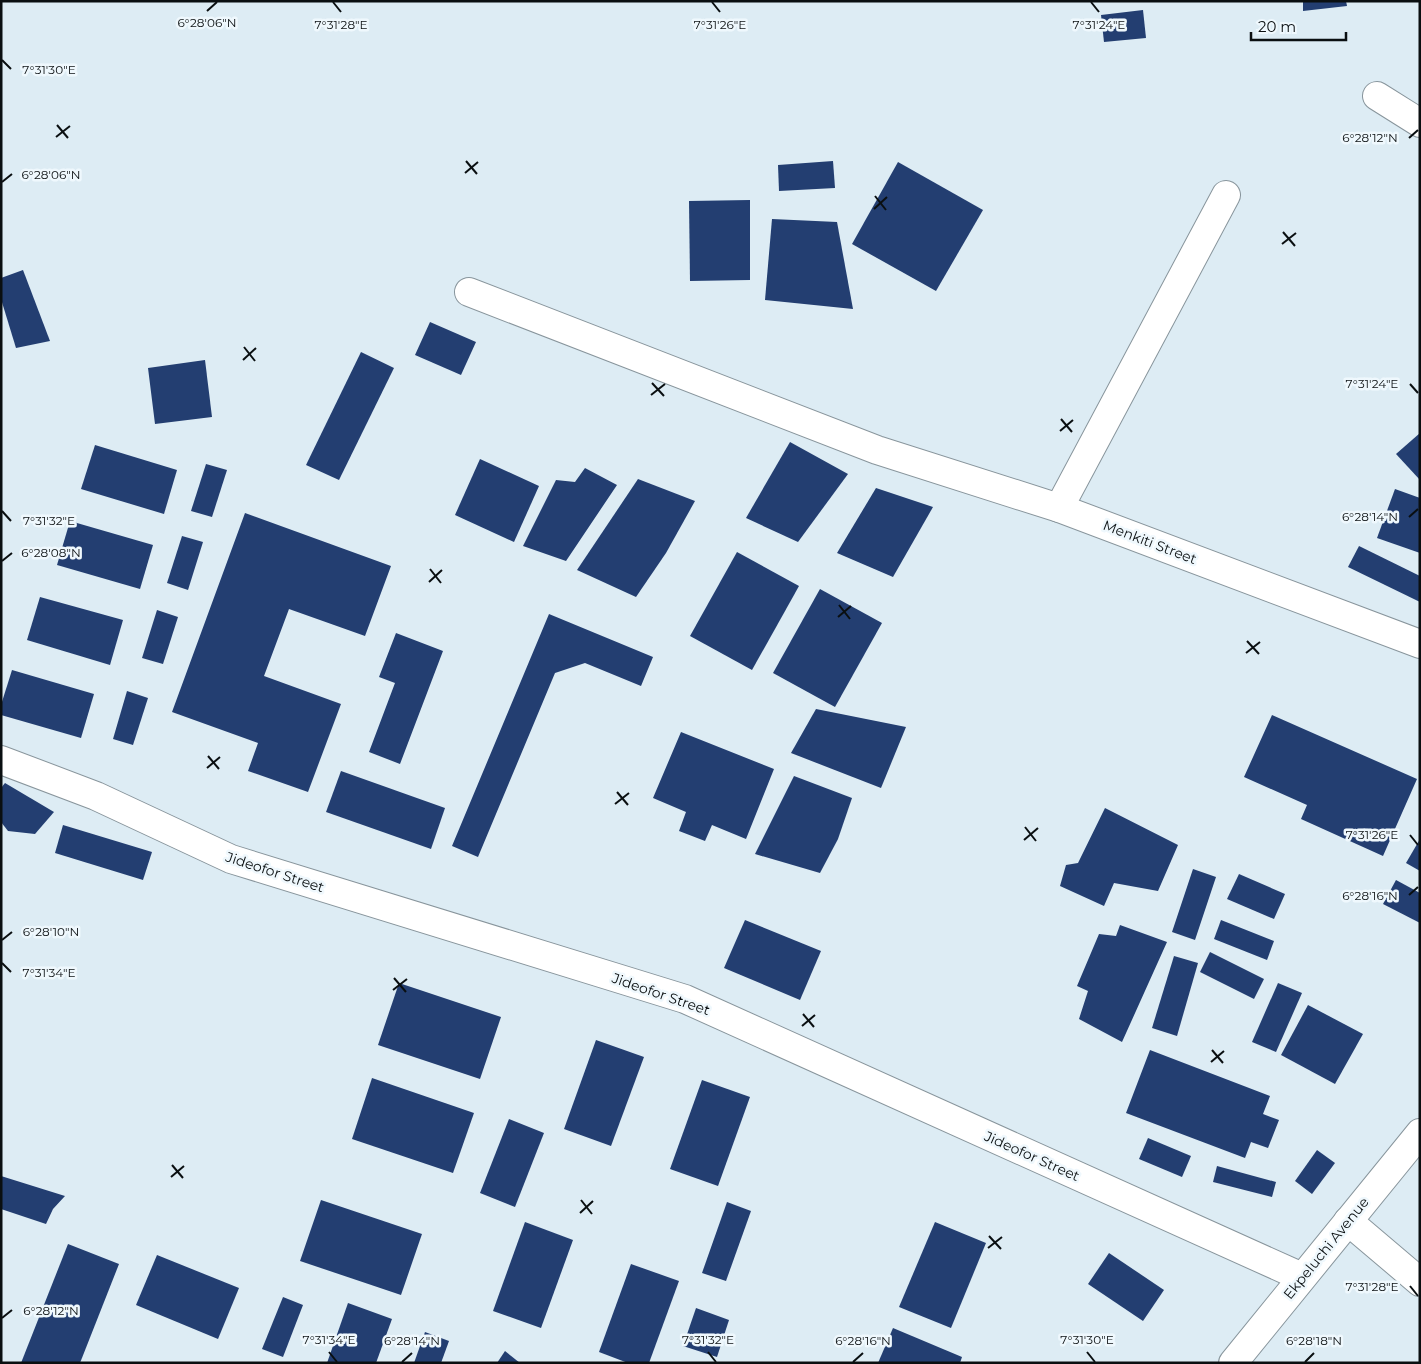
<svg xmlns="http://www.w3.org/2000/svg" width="1421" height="1364" font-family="Montserrat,sans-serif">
<rect width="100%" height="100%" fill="#ddecf4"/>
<!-- building -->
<g fill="#233e71">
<path d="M 1303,1 L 1346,1 L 1347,6 L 1303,11 Z"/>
<path d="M 1143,10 L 1146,38 L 1104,42 L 1101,15 Z"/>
<path d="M 833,161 L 835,188 L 779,191 L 778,165 Z"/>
<path d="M 898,162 L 983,210 L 936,291 L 852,244 Z"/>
<path d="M 750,200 L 750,280 L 690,281 L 689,201 Z"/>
<path d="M 772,219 L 837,222 L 853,309 L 765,300 Z"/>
<path d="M 23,270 L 50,341 L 16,348 L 1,299 L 1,278 Z"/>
<path d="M 430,322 L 476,342 L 461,375 L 415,355 Z"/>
<path d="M 361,352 L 394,368 L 339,480 L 306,465 Z"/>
<path d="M 205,360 L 212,417 L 155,424 L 148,368 Z"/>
<path d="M 1420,433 L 1420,480 L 1396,454 Z"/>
<path d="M 790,442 L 848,474 L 798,542 L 746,518 Z"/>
<path d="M 95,445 L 177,470 L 164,514 L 81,489 Z"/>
<path d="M 480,459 L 539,486 L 514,542 L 455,515 Z"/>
<path d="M 206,464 L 227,470 L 212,517 L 191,511 Z"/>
<path d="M 585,468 L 617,485 L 566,561 L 523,546 L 556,480 L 575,482 Z"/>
<path d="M 638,479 L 695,501 L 666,553 L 636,597 L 577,570 Z"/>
<path d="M 876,488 L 933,507 L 893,577 L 837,553 Z"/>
<path d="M 1395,489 L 1420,498 L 1420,553 L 1377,538 Z"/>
<path d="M 245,513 L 391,566 L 365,636 L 289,609 L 264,676 L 341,704 L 308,792 L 248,771 L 258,743 L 172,712 Z"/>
<path d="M 70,521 L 153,545 L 140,589 L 57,565 Z"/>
<path d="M 182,536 L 203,542 L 188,590 L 167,583 Z"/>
<path d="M 1359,546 L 1420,576 L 1420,602 L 1348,567 Z"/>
<path d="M 737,552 L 799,586 L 752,670 L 690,636 Z"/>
<path d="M 820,589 L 882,623 L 835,707 L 773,673 Z"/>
<path d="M 40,597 L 123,620 L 110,665 L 27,640 Z"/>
<path d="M 157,610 L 178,617 L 163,664 L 142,658 Z"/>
<path d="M 549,614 L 653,657 L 641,686 L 585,663 L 555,673 L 478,857 L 452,846 Z"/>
<path d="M 396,633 L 443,651 L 400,764 L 369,752 L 395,683 L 379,677 Z"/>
<path d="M 12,670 L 94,694 L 81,738 L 1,715 L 1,705 Z"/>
<path d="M 127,691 L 148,698 L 133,745 L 113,739 Z"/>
<path d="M 816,709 L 906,727 L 881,788 L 791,753 Z"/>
<path d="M 1272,715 L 1417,779 L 1383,856 L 1301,819 L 1307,805 L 1244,777 Z"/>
<path d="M 681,732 L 774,769 L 746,839 L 712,825 L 705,841 L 679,831 L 686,812 L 653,798 Z"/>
<path d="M 341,771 L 445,808 L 431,849 L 326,812 Z"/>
<path d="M 794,776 L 852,798 L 838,839 L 820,873 L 755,854 Z"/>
<path d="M 5,783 L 54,812 L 35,834 L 8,831 L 1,822 L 1,788 Z"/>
<path d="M 1105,808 L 1178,845 L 1158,891 L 1114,883 L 1104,906 L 1060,886 L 1066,865 L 1078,863 Z"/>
<path d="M 63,825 L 152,852 L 143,880 L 55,853 Z"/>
<path d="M 1420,839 L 1420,871 L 1406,863 Z"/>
<path d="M 1193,869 L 1216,877 L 1195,940 L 1172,932 Z"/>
<path d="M 1239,874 L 1285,894 L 1274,919 L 1227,899 Z"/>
<path d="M 1396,880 L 1420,893 L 1420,923 L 1383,904 Z"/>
<path d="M 745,920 L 821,951 L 800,1000 L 724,968 Z"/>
<path d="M 1221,920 L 1274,941 L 1267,960 L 1214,939 Z"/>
<path d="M 1120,925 L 1167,942 L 1122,1042 L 1079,1019 L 1088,991 L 1077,986 L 1099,934 L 1116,936 Z"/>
<path d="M 1210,952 L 1264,979 L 1254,999 L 1200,972 Z"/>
<path d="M 1174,956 L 1198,963 L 1177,1036 L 1152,1028 Z"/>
<path d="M 399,983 L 501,1017 L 480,1079 L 378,1045 Z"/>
<path d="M 1278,983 L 1302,993 L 1276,1052 L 1252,1042 Z"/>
<path d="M 1308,1005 L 1363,1034 L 1335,1084 L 1281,1055 Z"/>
<path d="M 596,1040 L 644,1057 L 611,1146 L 564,1129 Z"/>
<path d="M 1150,1050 L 1270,1096 L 1263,1114 L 1279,1120 L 1268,1148 L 1251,1142 L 1245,1158 L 1126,1113 Z"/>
<path d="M 372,1078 L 474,1113 L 453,1173 L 352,1139 Z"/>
<path d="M 702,1080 L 750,1097 L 718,1186 L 670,1169 Z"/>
<path d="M 509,1119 L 544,1133 L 515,1207 L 480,1193 Z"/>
<path d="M 1148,1138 L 1191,1156 L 1182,1177 L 1139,1159 Z"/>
<path d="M 1317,1150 L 1335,1163 L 1312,1194 L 1295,1181 Z"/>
<path d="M 1217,1166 L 1276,1182 L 1272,1197 L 1213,1182 Z"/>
<path d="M 1,1176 L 65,1196 L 53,1209 L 46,1224 L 1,1209 Z"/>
<path d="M 321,1200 L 422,1234 L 401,1295 L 300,1261 Z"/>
<path d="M 727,1202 L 751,1211 L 726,1281 L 702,1273 Z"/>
<path d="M 525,1222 L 573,1240 L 541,1328 L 493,1311 Z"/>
<path d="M 935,1222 L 986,1243 L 951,1328 L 899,1307 Z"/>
<path d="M 68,1244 L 119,1264 L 80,1363 L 21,1363 Z"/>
<path d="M 1109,1253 L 1164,1290 L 1143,1321 L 1088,1284 Z"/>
<path d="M 157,1255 L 239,1288 L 218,1339 L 136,1305 Z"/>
<path d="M 631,1264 L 679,1281 L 649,1363 L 628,1363 L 599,1352 Z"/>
<path d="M 283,1297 L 303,1305 L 283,1357 L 262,1349 Z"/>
<path d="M 348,1303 L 392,1319 L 376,1363 L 327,1363 Z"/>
<path d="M 696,1308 L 729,1320 L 717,1357 L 683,1346 Z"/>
<path d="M 893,1328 L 962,1357 L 960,1363 L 878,1363 Z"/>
<path d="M 425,1332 L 449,1341 L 441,1363 L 414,1363 Z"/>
<path d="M 505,1351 L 520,1363 L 497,1363 Z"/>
</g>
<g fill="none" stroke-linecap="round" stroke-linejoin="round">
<defs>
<g id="minor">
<path d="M 1377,96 L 1420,123"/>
<path d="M 469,292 L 877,450 L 1059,508 L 1420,644"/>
<path d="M 1059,508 L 1226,195"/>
<path d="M 1,760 L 96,796 L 231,859 L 685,999 L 1302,1277"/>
<path d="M 1348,1221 L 1420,1282"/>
<path d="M 1233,1363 L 1420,1133"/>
</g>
</defs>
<!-- minor casing -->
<use href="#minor" stroke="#88959c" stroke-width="30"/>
<!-- minor -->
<use href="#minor" stroke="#fff" stroke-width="28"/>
</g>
<!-- ticks -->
<path fill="none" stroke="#0a0f11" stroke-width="2" d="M 333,2 L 341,12M 712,2 L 720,12M 1091,2 L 1099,12M 207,11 L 217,2M 2,60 L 11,69M 57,125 L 68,138M 56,137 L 70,126M 1409,138 L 1418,130M 466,161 L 477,174M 465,173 L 478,162M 2,182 L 12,174M 875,196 L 886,210M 874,209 L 887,197M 1283,232 L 1295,246M 1282,244 L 1296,233M 244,347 L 255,361M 243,360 L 256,348M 652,383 L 664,396M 1410,384 L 1418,393M 651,395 L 665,384M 1061,419 L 1072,432M 1060,431 L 1073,420M 2,511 L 11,521M 1409,517 L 1418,509M 2,561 L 12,553M 430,569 L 441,583M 429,582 L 442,570M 839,605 L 850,619M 838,617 L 851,606M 1247,641 L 1259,654M 1246,653 L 1260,642M 208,756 L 219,769M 207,768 L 220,757M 617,792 L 628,805M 615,804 L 629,793M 1025,827 L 1036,841M 1410,835 L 1418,845M 1024,840 L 1038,828M 1409,895 L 1418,887M 2,940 L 12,932M 2,963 L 11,972M 394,978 L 406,992M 393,990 L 407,979M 803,1014 L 814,1027M 802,1026 L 815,1015M 1212,1050 L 1223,1063M 1211,1062 L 1224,1051M 172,1165 L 183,1178M 171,1177 L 184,1166M 581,1200 L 592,1214M 580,1213 L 593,1201M 989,1236 L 1001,1249M 988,1248 L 1002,1237M 1410,1286 L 1418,1296M 2,1318 L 12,1310M 329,1352 L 337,1362M 708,1352 L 716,1362M 1087,1352 L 1095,1362M 402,1362 L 412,1353M 853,1362 L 863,1353M 1305,1362 L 1314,1353"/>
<g text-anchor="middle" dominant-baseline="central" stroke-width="5" stroke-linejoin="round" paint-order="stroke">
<!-- street labels -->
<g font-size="14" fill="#0a0f11" stroke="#eff8fd">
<text transform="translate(1150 542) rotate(21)">Menkiti Street</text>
<text transform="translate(275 872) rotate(18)">Jideofor Street</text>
<text transform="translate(661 994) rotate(19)">Jideofor Street</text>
<text transform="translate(1032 1156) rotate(24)">Jideofor Street</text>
<text transform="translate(1326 1248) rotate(-51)">Ekpeluchi Avenue</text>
</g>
</g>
<g font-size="12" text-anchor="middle" fill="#0a0f11" stroke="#eff8fd" stroke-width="5" stroke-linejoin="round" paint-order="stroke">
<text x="207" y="27">6°28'06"N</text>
<text x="341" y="29">7°31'28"E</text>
<text x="720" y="29">7°31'26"E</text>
<text x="1099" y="29">7°31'24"E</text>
<text x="49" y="74">7°31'30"E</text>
<text x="1370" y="142">6°28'12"N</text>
<text x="51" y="179">6°28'06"N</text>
<text x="1372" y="388">7°31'24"E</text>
<text x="1370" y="521">6°28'14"N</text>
<text x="49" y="525">7°31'32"E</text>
<text x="51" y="557">6°28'08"N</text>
<text x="1372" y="839">7°31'26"E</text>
<text x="1370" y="900">6°28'16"N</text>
<text x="51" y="936">6°28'10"N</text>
<text x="49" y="977">7°31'34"E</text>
<text x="1372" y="1291">7°31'28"E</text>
<text x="51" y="1315">6°28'12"N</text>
<text x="329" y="1344">7°31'34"E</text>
<text x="708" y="1344">7°31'32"E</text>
<text x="1087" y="1344">7°31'30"E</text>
<text x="412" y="1345">6°28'14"N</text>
<text x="863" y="1345">6°28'16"N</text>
<text x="1314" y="1345">6°28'18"N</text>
</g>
<!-- border -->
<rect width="1421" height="1364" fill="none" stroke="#0a0f11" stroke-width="5"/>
<!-- scale -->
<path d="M1251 32v8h95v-8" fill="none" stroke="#0a0f11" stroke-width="2.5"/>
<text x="1258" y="32" font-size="15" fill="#0a0f11" stroke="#eff8fd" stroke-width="4" paint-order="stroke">20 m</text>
</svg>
